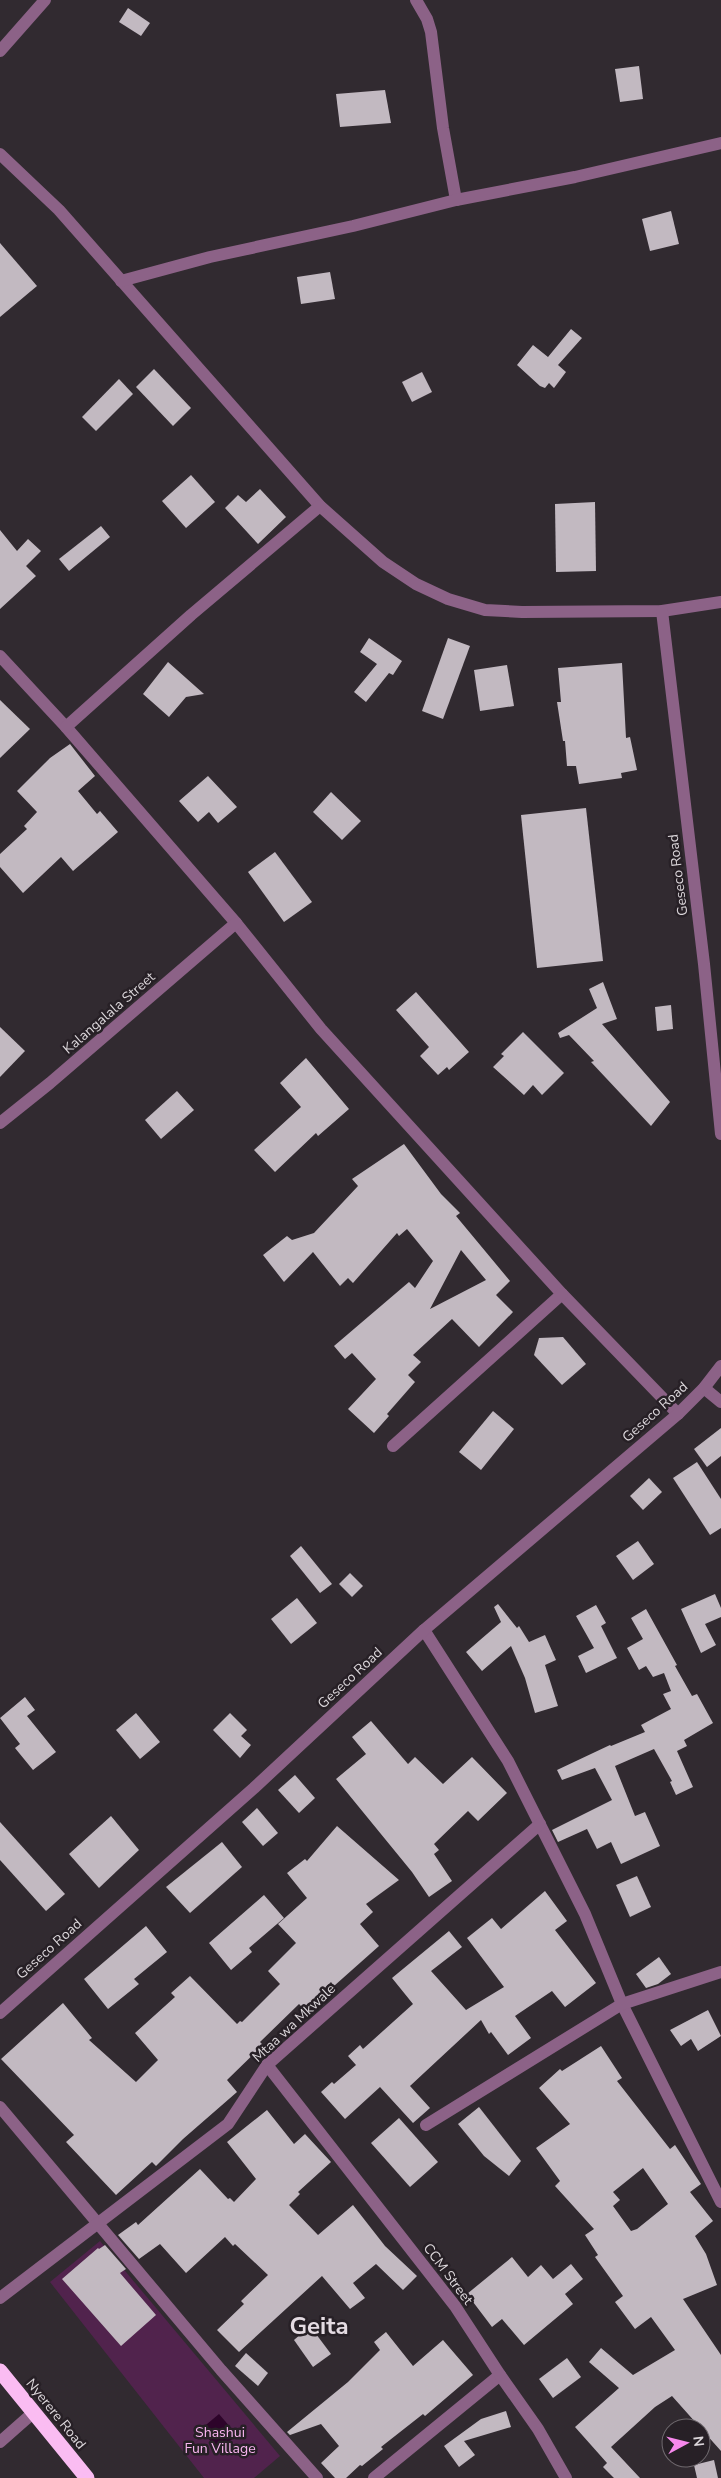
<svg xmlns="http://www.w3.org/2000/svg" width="721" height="2478" font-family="'Nunito Sans',sans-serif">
<rect width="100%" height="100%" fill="#312a30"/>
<!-- green -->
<path fill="#51234d" d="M 100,2241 L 280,2456 L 254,2478 L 204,2478 L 50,2282 Z"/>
<!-- water -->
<path fill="#2d042a" d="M 219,2414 L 237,2435 L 218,2451 L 201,2429 Z"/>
<!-- building -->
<g fill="#c2b9c1" fill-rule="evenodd">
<path d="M 128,8 L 150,23 L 141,36 L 119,22 Z"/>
<path d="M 639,66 L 643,99 L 620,102 L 615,69 Z"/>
<path d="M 385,90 L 391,123 L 340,127 L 336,94 Z"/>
<path d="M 671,211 L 679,244 L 650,251 L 642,219 Z"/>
<path d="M 0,243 L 37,286 L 0,317 Z"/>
<path d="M 330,272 L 335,299 L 301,304 L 297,277 Z"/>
<path d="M 571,329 L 582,338 L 558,365 L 566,372 L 554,388 L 549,383 L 545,388 L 540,386 L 517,365 L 533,345 L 548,357 Z"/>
<path d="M 154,369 L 191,408 L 173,426 L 136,387 Z"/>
<path d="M 422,372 L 432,392 L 412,402 L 402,382 Z"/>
<path d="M 119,379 L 133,394 L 96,431 L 82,417 Z"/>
<path d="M 191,475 L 215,502 L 186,528 L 162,501 Z"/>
<path d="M 260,489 L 286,517 L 258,544 L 225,508 L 238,495 L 246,502 Z"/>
<path d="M 595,502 L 596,571 L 556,572 L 555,504 Z"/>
<path d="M 101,526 L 110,537 L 69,571 L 59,559 Z"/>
<path d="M 0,530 L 17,551 L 28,539 L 41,551 L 26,566 L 36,576 L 0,609 Z"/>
<path d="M 369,638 L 402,661 L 393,675 L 389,673 L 366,702 L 354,692 L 377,664 L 360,652 Z"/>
<path d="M 448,638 L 470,646 L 443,719 L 422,711 Z"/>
<path d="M 168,662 L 204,694 L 186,697 L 169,717 L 143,694 Z"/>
<path d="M 622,663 L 626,738 L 630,737 L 637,770 L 621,773 L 622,778 L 579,784 L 576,766 L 567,766 L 565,741 L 563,741 L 557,702 L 561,702 L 558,668 Z"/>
<path d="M 507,665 L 514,706 L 480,711 L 474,670 Z"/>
<path d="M 0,700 L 30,729 L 0,758 Z"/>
<path d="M 70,744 L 95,776 L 78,791 L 97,814 L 100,811 L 118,832 L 73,871 L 61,857 L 23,893 L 0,867 L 0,854 L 27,829 L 24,826 L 37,812 L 17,791 L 50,758 Z"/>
<path d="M 208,776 L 237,807 L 218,823 L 209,812 L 198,822 L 179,801 Z"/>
<path d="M 331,792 L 361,821 L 342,840 L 313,812 Z"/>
<path d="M 586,808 L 603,961 L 537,968 L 521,815 Z"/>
<path d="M 275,852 L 312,902 L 284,922 L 248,872 Z"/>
<path d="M 603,982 L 617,1019 L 602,1024 L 670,1102 L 651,1126 L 591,1062 L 594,1061 L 569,1035 L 560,1038 L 558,1033 L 597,1008 L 589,989 Z"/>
<path d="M 416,992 L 469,1052 L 449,1070 L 447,1067 L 438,1075 L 420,1056 L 429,1047 L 396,1010 Z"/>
<path d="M 671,1005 L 673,1029 L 657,1031 L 655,1007 Z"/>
<path d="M 0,1027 L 25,1051 L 0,1077 Z"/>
<path d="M 523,1032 L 564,1073 L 542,1095 L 533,1085 L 524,1095 L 493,1067 L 504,1056 L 501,1054 Z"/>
<path d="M 306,1058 L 349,1109 L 318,1136 L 316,1133 L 275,1172 L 254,1150 L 301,1107 L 280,1083 Z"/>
<path d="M 177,1091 L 194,1110 L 161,1139 L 145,1120 Z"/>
<path d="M 404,1144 L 441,1194 L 460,1213 L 456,1216 L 510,1281 L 496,1295 L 513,1312 L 479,1347 L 452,1319 L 413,1355 L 421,1362 L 408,1375 L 415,1382 L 387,1414 L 389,1416 L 374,1433 L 348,1409 L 376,1379 L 352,1353 L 345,1359 L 334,1346 L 409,1282 L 415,1288 L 433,1261 L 407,1229 L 399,1236 L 397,1233 L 353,1283 L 348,1278 L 340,1286 L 313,1252 L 284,1282 L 263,1255 L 287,1236 L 292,1240 L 314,1233 L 358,1186 L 352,1179 ZM 461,1250 L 486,1280 L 430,1309 Z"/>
<path d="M 563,1337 L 586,1364 L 562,1385 L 534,1355 L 539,1338 Z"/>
<path d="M 493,1411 L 514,1429 L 481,1470 L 459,1452 Z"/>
<path d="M 721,1428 L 721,1456 L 707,1467 L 694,1449 Z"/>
<path d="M 697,1462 L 721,1499 L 721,1528 L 710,1535 L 673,1478 Z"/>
<path d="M 649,1478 L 662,1492 L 643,1510 L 630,1496 Z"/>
<path d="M 638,1541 L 654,1564 L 633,1580 L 616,1556 Z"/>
<path d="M 301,1546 L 332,1584 L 320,1593 L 290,1556 Z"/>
<path d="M 350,1573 L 363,1586 L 352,1597 L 339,1584 Z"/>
<path d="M 715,1594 L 721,1608 L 721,1617 L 705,1624 L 716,1645 L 701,1653 L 681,1609 Z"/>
<path d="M 297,1598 L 317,1623 L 291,1644 L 271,1619 Z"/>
<path d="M 498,1604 L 517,1628 L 519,1626 L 529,1642 L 545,1635 L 556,1660 L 545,1665 L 558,1706 L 535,1713 L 525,1678 L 511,1646 L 482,1671 L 466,1652 L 501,1622 L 494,1607 Z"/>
<path d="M 596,1605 L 606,1623 L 601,1626 L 617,1658 L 586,1673 L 578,1656 L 594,1648 L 576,1616 Z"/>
<path d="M 646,1609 L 677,1665 L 675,1666 L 692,1696 L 697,1694 L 713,1723 L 684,1740 L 687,1746 L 677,1751 L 693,1787 L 676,1795 L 670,1782 L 672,1781 L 654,1749 L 615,1766 L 635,1816 L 645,1812 L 660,1846 L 621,1864 L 611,1842 L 597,1849 L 587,1829 L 558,1842 L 552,1830 L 612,1800 L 595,1768 L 562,1780 L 557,1770 L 610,1745 L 611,1746 L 645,1732 L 641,1725 L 671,1709 L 663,1694 L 671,1691 L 664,1673 L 653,1677 L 646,1666 L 639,1670 L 627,1648 L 643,1639 L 631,1618 Z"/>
<path d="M 25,1697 L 35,1710 L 27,1716 L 56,1752 L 33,1770 L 15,1748 L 20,1744 L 0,1718 Z"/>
<path d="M 136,1713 L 160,1742 L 140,1759 L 116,1730 Z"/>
<path d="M 230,1713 L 247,1730 L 241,1736 L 251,1745 L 240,1758 L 213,1730 Z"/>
<path d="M 371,1721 L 408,1764 L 415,1757 L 443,1784 L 472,1757 L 507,1793 L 478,1821 L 468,1811 L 434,1844 L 439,1850 L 434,1854 L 452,1881 L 429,1897 L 412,1872 L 336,1779 L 366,1754 L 352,1737 Z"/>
<path d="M 295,1775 L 315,1798 L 299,1813 L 278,1790 Z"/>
<path d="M 257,1808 L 278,1833 L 263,1846 L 242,1822 Z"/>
<path d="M 111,1816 L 139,1850 L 99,1888 L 69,1854 Z"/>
<path d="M 0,1822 L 65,1894 L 46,1911 L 0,1860 Z"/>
<path d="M 337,1826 L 399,1880 L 366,1904 L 373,1912 L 360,1924 L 379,1946 L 334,1986 L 331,1982 L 304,2009 L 299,2004 L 260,2042 L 263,2045 L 227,2080 L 237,2092 L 183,2139 L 156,2166 L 152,2162 L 116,2195 L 66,2142 L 74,2135 L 1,2059 L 63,2003 L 92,2038 L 89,2040 L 136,2082 L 158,2060 L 135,2033 L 175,1997 L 171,1993 L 190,1976 L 237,2024 L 240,2021 L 242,2022 L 280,1984 L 268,1971 L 296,1943 L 278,1924 L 307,1898 L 287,1873 L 305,1859 L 307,1861 Z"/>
<path d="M 222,1842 L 242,1867 L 190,1913 L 166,1887 Z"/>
<path d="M 637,1876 L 651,1907 L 630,1917 L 616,1885 Z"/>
<path d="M 545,1891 L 567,1921 L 555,1930 L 596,1983 L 565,2007 L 552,1991 L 515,2016 L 531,2038 L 508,2055 L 491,2032 L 489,2034 L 481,2020 L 410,2086 L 430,2108 L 413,2123 L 380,2087 L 345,2119 L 321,2092 L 332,2082 L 334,2084 L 356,2065 L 348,2056 L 360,2045 L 363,2049 L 413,2004 L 392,1978 L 449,1931 L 462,1947 L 431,1971 L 466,2010 L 504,1987 L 467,1938 L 492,1918 L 501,1929 Z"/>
<path d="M 264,1895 L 284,1918 L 249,1948 L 252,1952 L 231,1970 L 209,1943 Z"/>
<path d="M 146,1926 L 167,1952 L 134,1979 L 139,1984 L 108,2009 L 84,1979 Z"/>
<path d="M 659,1957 L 671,1974 L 658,1984 L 646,1988 L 636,1974 Z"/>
<path d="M 708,2010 L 721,2036 L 698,2051 L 691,2039 L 681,2046 L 670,2030 Z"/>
<path d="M 601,2046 L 622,2078 L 617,2081 L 670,2149 L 675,2145 L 701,2184 L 690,2192 L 713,2221 L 695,2236 L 706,2254 L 717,2285 L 683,2299 L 721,2355 L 721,2451 L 672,2396 L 655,2407 L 611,2447 L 640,2478 L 614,2478 L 603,2467 L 607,2463 L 575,2427 L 619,2388 L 589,2362 L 601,2348 L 633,2375 L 675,2350 L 651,2317 L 635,2329 L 615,2302 L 623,2296 L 595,2257 L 598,2255 L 585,2235 L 594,2229 L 555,2186 L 560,2181 L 536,2148 L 570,2124 L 539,2088 L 560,2069 L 562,2071 ZM 643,2168 L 668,2204 L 637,2229 L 631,2231 L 613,2206 L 620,2200 L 613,2192 Z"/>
<path d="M 479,2107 L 521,2161 L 509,2176 L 484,2156 L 458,2124 Z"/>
<path d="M 267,2110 L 294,2144 L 305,2134 L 331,2162 L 298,2192 L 300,2194 L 289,2205 L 318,2235 L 353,2205 L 385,2246 L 417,2276 L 403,2290 L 376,2264 L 353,2283 L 365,2298 L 350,2309 L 322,2276 L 239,2352 L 217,2330 L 244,2304 L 241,2301 L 268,2275 L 235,2244 L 233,2246 L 225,2237 L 186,2273 L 160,2244 L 139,2259 L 118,2235 L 136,2222 L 138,2225 L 200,2169 L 228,2199 L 230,2198 L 234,2202 L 256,2179 L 227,2142 Z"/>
<path d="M 399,2118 L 438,2162 L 410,2187 L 371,2143 Z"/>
<path d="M 105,2245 L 126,2269 L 120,2273 L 156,2315 L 121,2346 L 62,2279 L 98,2248 L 99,2249 Z"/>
<path d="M 512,2257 L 528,2277 L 541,2265 L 553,2279 L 571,2264 L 583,2279 L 565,2294 L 573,2304 L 524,2345 L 502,2319 L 492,2327 L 467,2294 Z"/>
<path d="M 310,2326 L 331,2354 L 313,2367 L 294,2340 Z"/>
<path d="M 386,2332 L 413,2366 L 443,2340 L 473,2375 L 425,2416 L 423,2414 L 381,2447 L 383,2449 L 362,2466 L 360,2465 L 346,2478 L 335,2478 L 321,2463 L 339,2446 L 321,2424 L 290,2435 L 287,2432 L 348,2382 L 380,2350 L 374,2342 Z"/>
<path d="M 246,2353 L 268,2373 L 258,2386 L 235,2366 Z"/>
<path d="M 567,2358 L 581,2377 L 553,2398 L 539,2379 Z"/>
<path d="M 506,2411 L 511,2427 L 464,2441 L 475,2455 L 459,2467 L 444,2446 L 481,2419 Z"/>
<path d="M 714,2460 L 718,2478 L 697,2478 L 694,2465 Z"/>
</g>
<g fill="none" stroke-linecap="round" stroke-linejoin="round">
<!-- minor -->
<g stroke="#8c6287" stroke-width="12">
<path d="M 416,0 L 427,19 L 431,32 L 443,128 L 456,200"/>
<path d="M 0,51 L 45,0"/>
<path d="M 0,154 L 59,210 L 320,506 L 383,562 L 416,584 L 448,599 L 485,610 L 522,612 L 662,611 L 721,602"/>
<path d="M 121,281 L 210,257 L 353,226 L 456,200 L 575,177 L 721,143"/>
<path d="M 662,611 L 704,964 L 721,1134"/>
<path d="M 0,656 L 66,727 L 236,923 L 321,1029 L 562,1294 L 678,1414"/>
<path d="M 66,727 L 191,615 L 320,506"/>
<path d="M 0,1123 L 50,1083 L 236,923"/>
<path d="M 704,1388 L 721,1402"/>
<path d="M 393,1446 L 562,1294"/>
<path d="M 424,1630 L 508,1761 L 585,1914 L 622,2004 L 721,2202"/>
<path d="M 0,2013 L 254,1788 L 424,1630 L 678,1414 L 704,1388 L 721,1366"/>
<path d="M 267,2065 L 455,2306 L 500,2375 L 374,2478"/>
<path d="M 0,2107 L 221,2370 L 317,2478"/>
<path d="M 426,2125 L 622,2004 L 721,1972"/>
<path d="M 0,2298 L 228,2124 L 267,2065 L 540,1824"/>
<path d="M 500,2375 L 538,2429 L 566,2478"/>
<path d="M 0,2442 L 34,2412"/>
</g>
<!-- highway -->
<path stroke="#fabcf2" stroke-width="15" d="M 0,2371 L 87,2478"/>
</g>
<g text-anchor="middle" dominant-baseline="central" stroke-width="5" stroke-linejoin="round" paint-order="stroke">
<!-- street labels -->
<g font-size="14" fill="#dcd7db" stroke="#272026">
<text transform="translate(678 875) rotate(-97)">Geseco Road</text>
<text transform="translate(109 1013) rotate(-41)">Kalangalala Street</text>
<text transform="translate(655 1412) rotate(-42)">Geseco Road</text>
<text transform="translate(350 1678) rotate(-43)">Geseco Road</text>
<text transform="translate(49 1949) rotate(-42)">Geseco Road</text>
<text transform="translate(294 2023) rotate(-43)">Mtaa wa Mkwale</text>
<text transform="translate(448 2274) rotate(53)">CCM Street</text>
<text transform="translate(56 2414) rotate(51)">Nyerere Road</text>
</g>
<!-- park labels -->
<g font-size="14" fill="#f9b5f0" stroke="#272026">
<text x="220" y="2432">Shashui<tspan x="220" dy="16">Fun Village</tspan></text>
</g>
<!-- town labels -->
<g font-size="24" font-weight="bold" fill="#e4dbe2" stroke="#272026">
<text x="319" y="2326">Geita</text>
</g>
</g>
<!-- north arrow -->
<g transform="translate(686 2443) rotate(83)"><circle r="24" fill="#272026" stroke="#6f696e"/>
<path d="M0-4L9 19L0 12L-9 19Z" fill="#f788ec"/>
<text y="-8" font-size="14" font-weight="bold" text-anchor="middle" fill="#dcd7db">N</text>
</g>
</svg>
